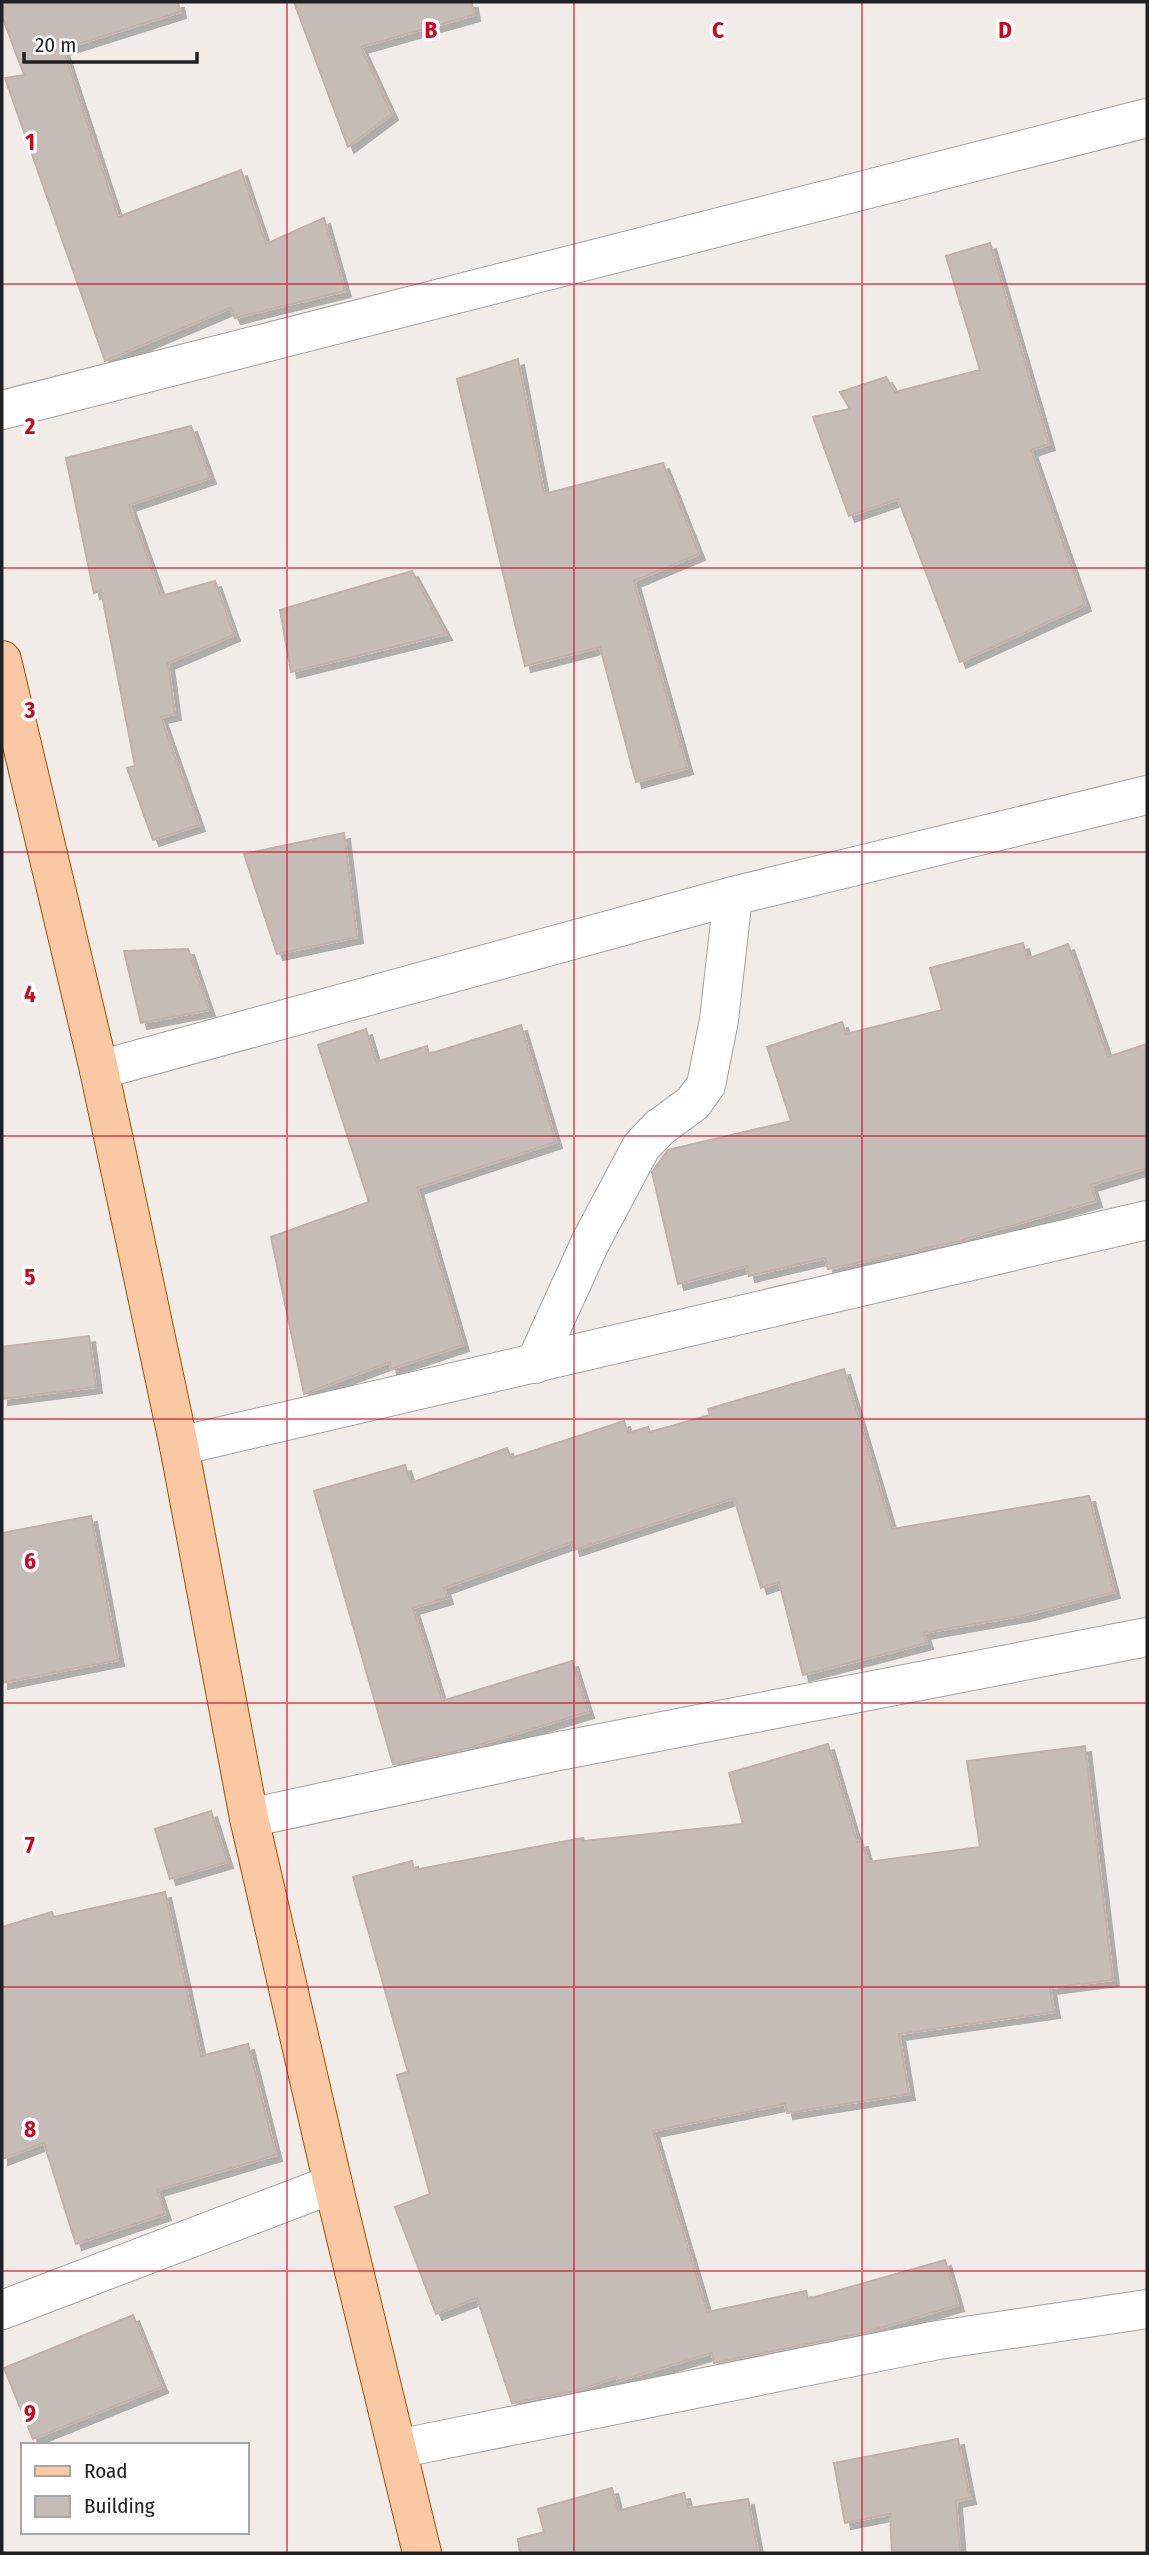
<svg xmlns="http://www.w3.org/2000/svg" width="1149" height="2555" font-family="'Fira Sans Condensed',sans-serif">
<defs>
<filter id="shadow"><feDropShadow dx="6" dy="6" stdDeviation="0" flood-color="#0004"/></filter>
</defs>
<rect width="100%" height="100%" fill="#f1ece8"/>
<!-- building -->
<g fill="#c5bbb7" stroke="#c2b1aa" stroke-width="2" filter="url(#shadow)">
<path d="M 2,2 L 178,2 L 180,12 L 63,49 L 118,217 L 241,170 L 266,244 L 324,218 L 345,291 L 235,318 L 230,308 L 105,361 L 5,78 L 24,75 L 2,16 Z"/>
<path d="M 294,2 L 472,2 L 474,15 L 361,47 L 392,114 L 348,147 Z"/>
<path d="M 990,243 L 1049,444 L 1031,450 L 1085,605 L 960,662 L 898,499 L 849,516 L 813,417 L 850,409 L 840,392 L 886,377 L 895,392 L 980,370 L 946,256 Z"/>
<path d="M 518,359 L 544,494 L 663,463 L 699,554 L 634,581 L 687,768 L 636,782 L 600,647 L 525,666 L 457,379 Z"/>
<path d="M 191,426 L 210,478 L 129,505 L 161,596 L 215,581 L 234,635 L 168,663 L 175,714 L 161,717 L 199,825 L 153,840 L 127,768 L 135,766 L 101,590 L 94,593 L 66,458 Z"/>
<path d="M 412,571 L 446,634 L 291,672 L 280,610 Z"/>
<path d="M 344,833 L 357,937 L 277,954 L 244,854 Z"/>
<path d="M 1023,943 L 1027,959 L 1068,944 L 1108,1057 L 1147,1044 L 1147,1168 L 1091,1185 L 1096,1201 L 955,1242 L 828,1269 L 825,1258 L 749,1276 L 747,1266 L 678,1284 L 652,1172 L 668,1150 L 791,1121 L 767,1047 L 842,1022 L 846,1034 L 942,1010 L 930,968 Z"/>
<path d="M 188,949 L 209,1010 L 141,1023 L 124,951 Z"/>
<path d="M 521,1025 L 556,1142 L 417,1188 L 463,1345 L 391,1369 L 390,1362 L 304,1394 L 271,1237 L 369,1202 L 318,1045 L 366,1029 L 376,1062 L 427,1046 L 429,1054 Z"/>
<path d="M 89,1336 L 96,1387 L 2,1399 L 2,1347 Z"/>
<path d="M 844,1369 L 892,1529 L 1089,1496 L 1114,1592 L 1025,1615 L 924,1633 L 927,1643 L 803,1675 L 779,1582 L 761,1588 L 734,1498 L 574,1550 L 572,1542 L 444,1588 L 447,1598 L 413,1608 L 442,1701 L 572,1661 L 588,1712 L 465,1749 L 393,1764 L 314,1491 L 405,1465 L 411,1483 L 507,1448 L 511,1458 L 624,1421 L 628,1433 L 648,1427 L 650,1432 L 710,1415 L 708,1409 Z"/>
<path d="M 91,1516 L 118,1660 L 2,1683 L 2,1533 Z"/>
<path d="M 828,1744 L 857,1842 L 862,1841 L 868,1862 L 980,1847 L 967,1761 L 1085,1746 L 1113,1980 L 1050,1988 L 1054,2012 L 899,2034 L 909,2094 L 787,2113 L 785,2104 L 653,2131 L 707,2312 L 806,2291 L 808,2299 L 945,2260 L 958,2305 L 867,2332 L 714,2363 L 712,2353 L 618,2381 L 617,2377 L 575,2391 L 512,2403 L 477,2298 L 436,2314 L 395,2207 L 430,2194 L 397,2075 L 408,2072 L 353,1877 L 412,1861 L 414,1870 L 583,1838 L 584,1841 L 743,1824 L 729,1773 Z"/>
<path d="M 211,1811 L 227,1862 L 170,1879 L 155,1829 Z"/>
<path d="M 165,1892 L 201,2056 L 248,2044 L 276,2155 L 157,2190 L 165,2214 L 76,2244 L 44,2143 L 2,2159 L 2,1927 L 52,1912 L 54,1917 Z"/>
<path d="M 133,2315 L 162,2387 L 33,2439 L 4,2368 Z"/>
<path d="M 958,2439 L 970,2498 L 956,2501 L 960,2553 L 892,2553 L 890,2514 L 845,2523 L 834,2463 Z"/>
<path d="M 612,2488 L 618,2511 L 684,2493 L 688,2508 L 748,2499 L 758,2553 L 520,2553 L 518,2539 L 544,2532 L 538,2509 Z"/>
</g>
<g fill="none" stroke-linecap="round" stroke-linejoin="round">
<defs>
<g id="minor">
<path d="M 2,410 L 1147,118"/>
<path d="M 99,1070 L 733,896 L 1147,795"/>
<path d="M 535,1364 L 591,1241 L 641,1147 L 659,1128 L 693,1103 L 706,1085 L 719,1020 L 733,896"/>
<path d="M 179,1446 L 1147,1220"/>
<path d="M 249,1818 L 549,1753 L 1147,1637"/>
<path d="M 2,2310 L 333,2184"/>
<path d="M 397,2449 L 938,2340 L 1147,2309"/>
</g>
<path id="major" d="M 2,660 L 99,1070 L 179,1446 L 249,1818 L 333,2184 L 422,2553"/>
</defs>
<!-- minor casing -->
<use href="#minor" stroke="#a2a2a2" stroke-width="40"/>
<!-- major casing -->
<use href="#major" stroke="#995304" stroke-width="40"/>
<!-- minor -->
<use href="#minor" stroke="#fff" stroke-width="38"/>
<!-- major -->
<use href="#major" stroke="#fac9a4" stroke-width="38"/>
</g>
<!-- grid -->
<path fill="none" stroke="#cc0621" stroke-width="2" stroke-opacity="0.55" d="M 287,2 L 287,2553M 574,2 L 574,2553M 862,2 L 862,2553M 2,284 L 1147,284M 2,568 L 1147,568M 2,852 L 1147,852M 2,1136 L 1147,1136M 2,1419 L 1147,1419M 2,1703 L 1147,1703M 2,1987 L 1147,1987M 2,2271 L 1147,2271"/>
<g font-size="23" text-anchor="middle" font-weight="bold" fill="#cc0621" stroke="#fff" stroke-width="7" stroke-linejoin="round" paint-order="stroke">
<text x="431" y="38">B</text>
<text x="718" y="38">C</text>
<text x="1005" y="38">D</text>
<text x="30" y="150">1</text>
<text x="30" y="434">2</text>
<text x="30" y="718">3</text>
<text x="30" y="1002">4</text>
<text x="30" y="1285">5</text>
<text x="30" y="1569">6</text>
<text x="30" y="1853">7</text>
<text x="30" y="2137">8</text>
<text x="30" y="2421">9</text>
</g>
<!-- border -->
<rect width="1149" height="2555" fill="none" stroke="#212121" stroke-width="7"/>
<!-- legend -->
<rect x="21" y="2443" width="228" height="91" fill="#ffffff" stroke="#a6a6a6" stroke-width="2"/>
<rect x="35" y="2466" width="35" height="10" fill="#fac9a4" stroke="#a6a6a6" stroke-width="2"/>
<text x="84" y="2478" font-size="21" fill="#212121">Road</text>
<rect x="35" y="2496" width="35" height="21" fill="#c5bbb7" stroke="#a6a6a6" stroke-width="2"/>
<text x="84" y="2513" font-size="21" fill="#212121">Building</text>
<!-- scale -->
<path d="M24 52v10h173v-10" fill="none" stroke="#212121" stroke-width="3.5"/>
<text x="35" y="52" font-size="21" fill="#212121" stroke="#ffffff" stroke-width="5" paint-order="stroke">20 m</text>
</svg>
